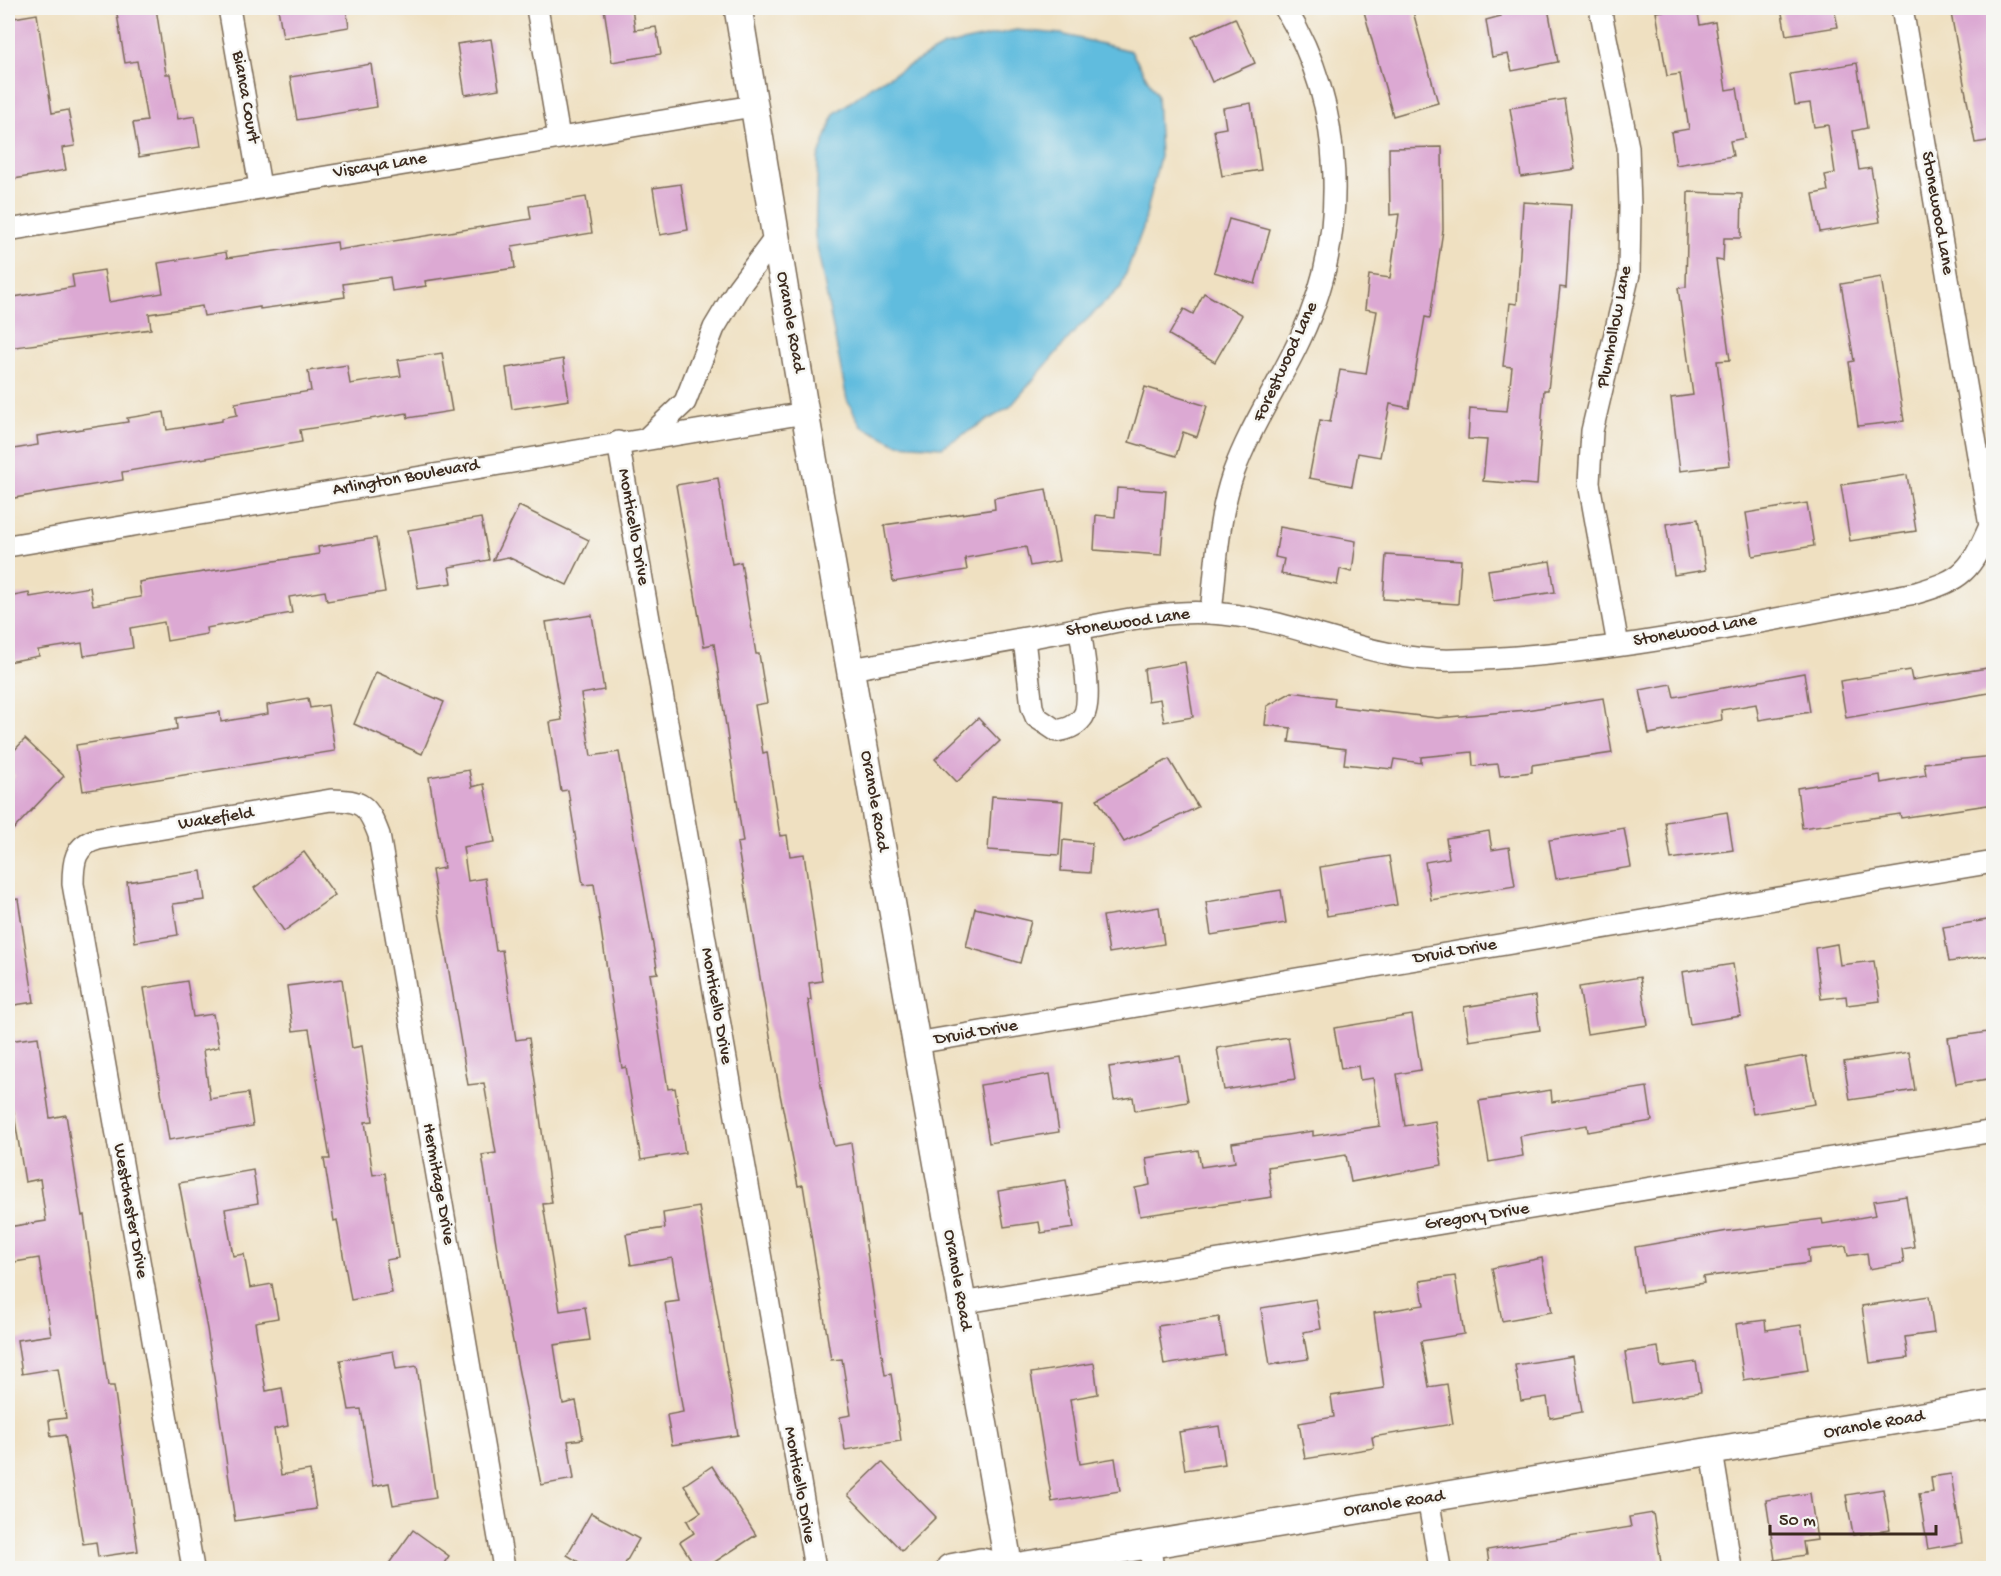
<svg xmlns="http://www.w3.org/2000/svg" width="2001" height="1576" font-family="'Gochi Hand',sans-serif">
<rect width="100%" height="100%" fill="#f6f6f2"/>
<filter id="ink" filterUnits="userSpaceOnUse"><feTurbulence type="fractalNoise" baseFrequency=".0167" numOctaves="2"/><feDisplacementMap in="SourceGraphic" scale="12" xChannelSelector="R" yChannelSelector="G"/><feConvolveMatrix kernelMatrix="1 2 1 2 8 2 1 2 1" color-interpolation-filters="sRGB"/></filter>
<filter id="wash" filterUnits="userSpaceOnUse"><feTurbulence type="fractalNoise" baseFrequency=".008" numOctaves="4" result="noise"/><feDisplacementMap in="SourceGraphic" scale="24" xChannelSelector="R" yChannelSelector="G"/><feGaussianBlur stdDeviation="1.35" result="paint"/><feColorMatrix in="noise" values="0 0 0 0 0 0 0 0 0 0 0 0 0 0 0 0 0 1.4 0 .05"/><feComposite in="paint" operator="in"/></filter>
<g filter="url(#wash)">
<rect width="100%" height="100%" fill="#efe0c1"/>
<!-- water -->
<path fill="#60bcde" stroke="#4e737e" stroke-width="1.5" d="M 1016,30 L 1061,34 L 1131,51 L 1157,95 L 1160,156 L 1143,228 L 1121,287 L 1076,330 L 1010,407 L 942,447 L 897,444 L 861,426 L 847,400 L 815,236 L 818,159 L 834,114 L 872,86 L 944,46 Z"/>
<g id="blocks">
<!-- building -->
<g fill="#dca9d3">
<path d="M 116,8 L 156,8 L 166,74 L 170,74 L 178,119 L 195,116 L 200,147 L 139,157 L 133,123 L 147,121 L 137,61 L 125,63 Z"/>
<path d="M 278,8 L 346,8 L 349,27 L 283,38 Z"/>
<path d="M 604,8 L 632,8 L 635,30 L 656,27 L 661,54 L 612,62 Z"/>
<path d="M 1363,8 L 1412,8 L 1438,103 L 1393,116 Z"/>
<path d="M 1499,8 L 1548,8 L 1558,62 L 1512,71 L 1508,54 L 1492,57 L 1486,20 L 1501,16 Z"/>
<path d="M 1687,8 L 1697,8 L 1700,25 L 1715,22 L 1726,90 L 1737,88 L 1745,138 L 1730,141 L 1733,156 L 1676,165 L 1671,132 L 1689,129 L 1680,74 L 1667,76 L 1656,12 Z"/>
<path d="M 1781,8 L 1834,8 L 1838,27 L 1786,35 Z"/>
<path d="M 1950,8 L 1994,8 L 1994,140 L 1975,143 Z"/>
<path d="M 37,14 L 52,113 L 68,110 L 75,146 L 62,148 L 66,170 L 8,180 L 8,19 Z"/>
<path d="M 1235,18 L 1255,63 L 1212,82 L 1192,37 Z"/>
<path d="M 491,39 L 499,89 L 465,95 L 457,44 Z"/>
<path d="M 1857,63 L 1867,128 L 1853,131 L 1859,170 L 1871,168 L 1880,222 L 1820,232 L 1813,194 L 1828,191 L 1825,175 L 1835,173 L 1828,125 L 1814,127 L 1810,103 L 1795,105 L 1790,74 Z"/>
<path d="M 371,64 L 377,107 L 297,120 L 290,77 Z"/>
<path d="M 1564,99 L 1575,169 L 1521,177 L 1510,108 Z"/>
<path d="M 1251,103 L 1261,170 L 1222,176 L 1214,130 L 1226,128 L 1223,108 Z"/>
<path d="M 1442,147 L 1443,230 L 1430,318 L 1425,317 L 1409,408 L 1390,404 L 1380,457 L 1358,453 L 1352,486 L 1309,478 L 1320,420 L 1330,422 L 1340,370 L 1366,374 L 1377,311 L 1365,309 L 1369,275 L 1390,278 L 1399,214 L 1390,215 L 1389,148 Z"/>
<path d="M 681,184 L 688,230 L 660,235 L 653,188 Z"/>
<path d="M 1688,192 L 1742,194 L 1741,238 L 1724,238 L 1723,261 L 1716,260 L 1730,360 L 1717,361 L 1730,465 L 1680,471 L 1671,398 L 1693,395 L 1678,288 L 1686,287 Z"/>
<path d="M 586,197 L 592,233 L 512,246 L 515,268 L 425,281 L 426,286 L 392,291 L 390,277 L 343,284 L 345,297 L 260,309 L 260,307 L 204,316 L 202,306 L 149,314 L 151,329 L 8,348 L 8,298 L 74,287 L 72,275 L 104,270 L 109,302 L 163,293 L 158,263 L 226,252 L 227,258 L 337,242 L 338,250 L 531,219 L 529,206 Z"/>
<path d="M 1523,202 L 1571,205 L 1566,288 L 1560,287 L 1548,390 L 1544,390 L 1537,485 L 1483,481 L 1487,440 L 1468,439 L 1470,408 L 1507,411 L 1512,367 L 1503,366 L 1510,303 L 1517,304 Z"/>
<path d="M 1229,219 L 1270,230 L 1255,284 L 1214,272 Z"/>
<path d="M 1881,277 L 1904,421 L 1858,426 L 1849,362 L 1854,361 L 1841,284 Z"/>
<path d="M 1204,293 L 1242,315 L 1215,362 L 1169,335 L 1184,309 L 1193,314 Z"/>
<path d="M 442,353 L 452,411 L 408,418 L 407,413 L 300,430 L 302,442 L 122,472 L 123,480 L 8,499 L 8,450 L 38,445 L 37,436 L 128,422 L 127,418 L 164,412 L 167,430 L 222,421 L 222,418 L 237,415 L 235,403 L 311,391 L 308,371 L 347,365 L 350,384 L 401,376 L 398,360 Z"/>
<path d="M 563,359 L 569,400 L 512,409 L 506,368 Z"/>
<path d="M 1145,387 L 1207,406 L 1197,437 L 1183,432 L 1176,456 L 1129,442 Z"/>
<path d="M 1907,475 L 1916,531 L 1850,541 L 1841,485 Z"/>
<path d="M 718,478 L 732,564 L 741,562 L 756,654 L 759,654 L 767,703 L 755,705 L 763,753 L 767,752 L 780,836 L 787,835 L 790,856 L 804,854 L 822,981 L 809,983 L 811,1000 L 808,1000 L 824,1105 L 834,1146 L 851,1143 L 885,1375 L 891,1374 L 901,1441 L 845,1450 L 840,1417 L 851,1415 L 842,1359 L 831,1360 L 803,1185 L 798,1186 L 780,1094 L 737,843 L 743,842 L 714,644 L 704,646 L 676,485 Z"/>
<path d="M 1117,488 L 1166,491 L 1161,555 L 1094,550 L 1096,515 L 1115,517 Z"/>
<path d="M 1046,489 L 1059,561 L 1030,566 L 1026,547 L 965,558 L 967,570 L 893,582 L 884,525 L 995,509 L 994,498 Z"/>
<path d="M 1807,503 L 1814,546 L 1753,556 L 1746,513 Z"/>
<path d="M 519,506 L 589,540 L 567,585 L 508,557 L 493,560 Z"/>
<path d="M 481,518 L 489,560 L 449,567 L 452,583 L 418,588 L 408,530 Z"/>
<path d="M 1698,519 L 1706,570 L 1674,575 L 1666,524 Z"/>
<path d="M 1280,527 L 1356,541 L 1352,572 L 1340,569 L 1337,585 L 1281,574 L 1284,559 L 1275,557 Z"/>
<path d="M 376,538 L 385,592 L 327,601 L 325,591 L 289,597 L 292,613 L 206,628 L 207,634 L 167,641 L 164,622 L 130,628 L 133,648 L 84,656 L 82,643 L 38,650 L 39,656 L 8,662 L 8,597 L 29,593 L 30,597 L 90,587 L 93,605 L 141,597 L 139,582 L 319,554 L 318,547 Z"/>
<path d="M 1386,555 L 1461,560 L 1458,604 L 1383,599 Z"/>
<path d="M 1550,561 L 1555,592 L 1493,601 L 1488,570 Z"/>
<path d="M 592,615 L 604,690 L 581,694 L 591,756 L 619,752 L 658,973 L 650,974 L 668,1089 L 675,1088 L 685,1153 L 641,1160 L 626,1067 L 622,1068 L 594,884 L 583,885 L 568,790 L 561,791 L 550,722 L 562,720 L 546,622 Z"/>
<path d="M 1185,662 L 1193,717 L 1164,722 L 1160,699 L 1148,701 L 1144,669 Z"/>
<path d="M 1994,667 L 1994,692 L 1846,718 L 1840,681 L 1910,670 L 1912,680 Z"/>
<path d="M 376,672 L 444,702 L 422,754 L 354,724 Z"/>
<path d="M 1804,673 L 1810,712 L 1759,720 L 1756,704 L 1721,710 L 1722,720 L 1649,734 L 1640,690 L 1671,684 L 1674,697 Z"/>
<path d="M 1292,692 L 1335,698 L 1334,706 L 1438,718 L 1526,710 L 1603,698 L 1612,753 L 1532,765 L 1532,772 L 1500,776 L 1498,764 L 1473,766 L 1472,752 L 1421,757 L 1421,763 L 1394,759 L 1392,769 L 1344,764 L 1346,749 L 1289,742 L 1291,728 L 1265,725 L 1267,706 Z"/>
<path d="M 308,698 L 310,708 L 328,705 L 335,751 L 83,791 L 76,745 L 177,729 L 176,718 L 220,712 L 221,722 L 268,714 L 267,705 Z"/>
<path d="M 978,718 L 1000,741 L 957,782 L 935,759 Z"/>
<path d="M 25,739 L 64,776 L 8,835 L 8,784 L 15,776 L 8,769 L 8,757 Z"/>
<path d="M 1994,756 L 1994,804 L 1901,818 L 1900,814 L 1802,828 L 1797,788 L 1880,775 L 1881,783 L 1926,775 L 1924,763 Z"/>
<path d="M 1169,759 L 1198,807 L 1124,842 L 1097,799 Z"/>
<path d="M 469,770 L 472,787 L 484,784 L 495,842 L 463,847 L 468,881 L 485,878 L 496,951 L 502,950 L 516,1040 L 529,1038 L 552,1203 L 543,1204 L 560,1311 L 585,1307 L 590,1340 L 554,1345 L 563,1404 L 576,1401 L 583,1439 L 568,1441 L 574,1479 L 541,1485 L 506,1306 L 482,1155 L 496,1153 L 484,1083 L 468,1085 L 432,870 L 444,868 L 429,777 Z"/>
<path d="M 992,796 L 1063,801 L 1059,855 L 988,850 Z"/>
<path d="M 1727,812 L 1733,850 L 1671,859 L 1665,822 Z"/>
<path d="M 1624,828 L 1631,867 L 1556,879 L 1549,840 Z"/>
<path d="M 1489,831 L 1492,850 L 1509,847 L 1515,886 L 1431,900 L 1425,862 L 1449,858 L 1446,838 Z"/>
<path d="M 1063,840 L 1092,843 L 1090,873 L 1061,871 Z"/>
<path d="M 304,852 L 335,895 L 284,931 L 254,888 Z"/>
<path d="M 1389,856 L 1397,905 L 1327,916 L 1320,867 Z"/>
<path d="M 201,871 L 205,900 L 173,904 L 178,935 L 135,942 L 127,882 Z"/>
<path d="M 1281,890 L 1286,923 L 1211,935 L 1206,902 Z"/>
<path d="M 18,899 L 34,1002 L 8,1006 L 8,900 Z"/>
<path d="M 1159,907 L 1164,944 L 1109,953 L 1103,916 Z"/>
<path d="M 975,908 L 1031,921 L 1020,963 L 966,947 Z"/>
<path d="M 1994,919 L 1994,955 L 1949,962 L 1943,927 Z"/>
<path d="M 1837,944 L 1840,965 L 1874,961 L 1880,1001 L 1847,1005 L 1846,996 L 1821,999 L 1815,948 Z"/>
<path d="M 1733,964 L 1741,1016 L 1690,1024 L 1682,972 Z"/>
<path d="M 1640,977 L 1648,1025 L 1587,1034 L 1579,987 Z"/>
<path d="M 342,979 L 352,1048 L 362,1046 L 373,1121 L 365,1122 L 373,1175 L 385,1173 L 398,1258 L 386,1260 L 392,1293 L 351,1300 L 337,1220 L 334,1221 L 324,1159 L 330,1159 L 309,1029 L 293,1031 L 287,986 Z"/>
<path d="M 187,981 L 193,1017 L 213,1014 L 219,1047 L 203,1050 L 210,1099 L 248,1093 L 253,1126 L 169,1140 L 144,988 Z"/>
<path d="M 1535,996 L 1540,1030 L 1469,1041 L 1464,1007 Z"/>
<path d="M 1412,1015 L 1421,1070 L 1397,1074 L 1405,1126 L 1435,1121 L 1442,1165 L 1351,1182 L 1346,1155 L 1268,1167 L 1272,1197 L 1140,1216 L 1135,1188 L 1150,1185 L 1146,1158 L 1198,1150 L 1201,1167 L 1235,1162 L 1232,1143 L 1313,1131 L 1313,1136 L 1380,1126 L 1373,1078 L 1360,1080 L 1358,1066 L 1341,1069 L 1334,1028 Z"/>
<path d="M 1994,1031 L 1994,1078 L 1956,1084 L 1948,1038 Z"/>
<path d="M 38,1037 L 50,1118 L 66,1115 L 82,1216 L 84,1215 L 108,1386 L 114,1386 L 138,1551 L 98,1557 L 96,1542 L 83,1544 L 65,1435 L 51,1437 L 49,1420 L 66,1418 L 58,1368 L 22,1374 L 17,1340 L 51,1335 L 39,1258 L 8,1263 L 8,1227 L 46,1221 L 40,1179 L 25,1182 L 13,1108 L 8,1109 L 8,1041 Z"/>
<path d="M 1288,1037 L 1295,1079 L 1224,1090 L 1217,1048 Z"/>
<path d="M 1909,1052 L 1915,1090 L 1850,1100 L 1844,1062 Z"/>
<path d="M 1180,1056 L 1188,1102 L 1135,1111 L 1133,1097 L 1114,1100 L 1109,1067 Z"/>
<path d="M 1806,1056 L 1815,1104 L 1753,1114 L 1744,1067 Z"/>
<path d="M 1050,1074 L 1059,1132 L 989,1143 L 980,1085 Z"/>
<path d="M 1647,1087 L 1652,1121 L 1588,1132 L 1587,1125 L 1520,1136 L 1523,1156 L 1489,1162 L 1479,1101 L 1551,1090 L 1552,1102 Z"/>
<path d="M 253,1170 L 258,1203 L 225,1209 L 233,1256 L 244,1254 L 250,1288 L 272,1284 L 278,1318 L 255,1322 L 266,1391 L 282,1388 L 288,1426 L 274,1429 L 281,1475 L 310,1470 L 316,1509 L 235,1521 L 207,1329 L 179,1183 Z"/>
<path d="M 1066,1180 L 1074,1228 L 1041,1233 L 1039,1222 L 1004,1227 L 998,1191 Z"/>
<path d="M 1906,1196 L 1914,1247 L 1902,1249 L 1904,1263 L 1869,1269 L 1867,1253 L 1848,1256 L 1846,1246 L 1808,1250 L 1809,1263 L 1703,1277 L 1704,1283 L 1642,1292 L 1635,1247 L 1728,1231 L 1822,1219 L 1823,1224 L 1876,1215 L 1873,1201 Z"/>
<path d="M 699,1207 L 738,1435 L 672,1445 L 667,1415 L 683,1412 L 665,1303 L 679,1301 L 672,1258 L 631,1265 L 626,1234 L 665,1228 L 663,1213 Z"/>
<path d="M 1542,1258 L 1552,1312 L 1502,1321 L 1492,1268 Z"/>
<path d="M 1455,1276 L 1464,1334 L 1421,1341 L 1429,1387 L 1447,1384 L 1453,1424 L 1372,1437 L 1374,1448 L 1305,1459 L 1299,1423 L 1334,1417 L 1331,1396 L 1384,1388 L 1374,1313 L 1424,1305 L 1420,1281 Z"/>
<path d="M 1929,1296 L 1934,1333 L 1905,1337 L 1908,1358 L 1870,1363 L 1862,1306 Z"/>
<path d="M 1316,1299 L 1321,1329 L 1303,1332 L 1308,1359 L 1270,1365 L 1261,1308 Z"/>
<path d="M 1219,1317 L 1225,1355 L 1164,1365 L 1158,1326 Z"/>
<path d="M 1765,1320 L 1766,1330 L 1801,1325 L 1808,1370 L 1744,1380 L 1736,1324 Z"/>
<path d="M 1658,1347 L 1661,1367 L 1696,1362 L 1701,1392 L 1633,1403 L 1625,1352 Z"/>
<path d="M 393,1351 L 396,1369 L 417,1366 L 436,1498 L 393,1505 L 389,1483 L 373,1486 L 361,1409 L 349,1410 L 340,1360 Z"/>
<path d="M 1573,1356 L 1582,1412 L 1550,1418 L 1547,1397 L 1521,1401 L 1515,1365 Z"/>
<path d="M 1094,1363 L 1098,1394 L 1070,1399 L 1080,1464 L 1115,1458 L 1120,1491 L 1052,1502 L 1031,1373 Z"/>
<path d="M 1219,1426 L 1225,1464 L 1185,1470 L 1179,1432 Z"/>
<path d="M 882,1462 L 936,1517 L 902,1551 L 848,1495 Z"/>
<path d="M 712,1466 L 756,1535 L 704,1569 L 697,1569 L 680,1542 L 694,1533 L 687,1521 L 701,1512 L 684,1485 Z"/>
<path d="M 1951,1474 L 1962,1543 L 1928,1549 L 1919,1494 L 1933,1492 L 1931,1477 Z"/>
<path d="M 1883,1489 L 1890,1530 L 1853,1535 L 1846,1495 Z"/>
<path d="M 1810,1493 L 1817,1540 L 1803,1542 L 1805,1555 L 1775,1560 L 1766,1500 Z"/>
<path d="M 591,1513 L 639,1539 L 622,1569 L 590,1569 L 567,1555 Z"/>
<path d="M 1653,1513 L 1662,1569 L 1490,1569 L 1487,1550 L 1631,1527 L 1629,1517 Z"/>
<path d="M 413,1530 L 449,1556 L 440,1569 L 385,1569 Z"/>
</g>
</g>
</g>
<g filter="url(#ink)">
<use href="#blocks" fill-opacity="0" stroke="#7a6a57" stroke-width="1.5"/>
<g fill="none" stroke-linecap="round" stroke-linejoin="round">
<defs>
<g id="minor">
<path d="M 229,8 L 260,186"/>
<path d="M 537,8 L 559,137"/>
<path d="M 1600,8 L 1628,147 L 1630,206 L 1629,274 L 1592,431 L 1589,483 L 1618,645"/>
<path d="M 8,230 L 753,106"/>
<path d="M 647,438 L 685,402 L 714,328 L 738,288 L 776,237"/>
<path d="M 618,442 L 815,1568"/>
<path d="M 8,546 L 805,413"/>
<path d="M 1211,613 C 1216,567 1218,517 1233,474 C 1250,427 1279,384 1300,339 C 1350,235 1345,106 1285,8"/>
<path d="M 1024,639 L 1032,707 L 1036,717 L 1057,731 C 1067,729 1075,727 1082,718 C 1094,704 1082,648 1080,629"/>
<path d="M 851,669 C 923,656 994,644 1065,631 C 1113,623 1162,610 1210,613 C 1294,617 1371,663 1455,660 C 1610,656 1764,620 1916,593 C 1964,579 1970,571 1990,526 L 1902,8"/>
<path d="M 916,1043 L 1994,862"/>
<path d="M 961,1303 L 1994,1131"/>
<path d="M 1712,1452 L 1731,1568"/>
<path d="M 1428,1498 L 1440,1568"/>
<path d="M 1149,1544 L 1153,1568"/>
<path d="M 193,1568 L 73,884 C 73,863 74,845 98,839 L 331,800 C 363,800 368,806 379,835 L 504,1568"/>
</g>
<g id="tertiary">
<path d="M 738,8 L 805,413 L 1009,1568"/>
<path d="M 950,1568 L 981,1562 L 1009,1568 L 1994,1404"/>
</g>
</defs>
<!-- minor casing -->
<use href="#minor" stroke="#7a6a57" stroke-width="24"/>
<!-- tertiary casing -->
<use href="#tertiary" stroke="#7a6a57" stroke-width="30"/>
<!-- minor -->
<use href="#minor" stroke="#fff" stroke-width="21"/>
<!-- tertiary -->
<use href="#tertiary" stroke="#fff" stroke-width="27"/>
</g>
</g>
<g text-anchor="middle" dominant-baseline="central" stroke-width="5" stroke-linejoin="round" paint-order="stroke">
<!-- street labels -->
<g font-size="18" fill="#3b2a1e" stroke="#f6f6f2">
<text transform="translate(245 97) rotate(80)">Bianca Court</text>
<text transform="translate(380 166) rotate(-9)">Viscaya Lane</text>
<text transform="translate(1937 213) rotate(80)">Stonewood Lane</text>
<text transform="translate(790 322) rotate(80)">Oranole Road</text>
<text transform="translate(1615 327) rotate(-79)">Plumhollow Lane</text>
<text transform="translate(1286 362) rotate(-65)">Forestwood Lane</text>
<text transform="translate(406 478) rotate(-10)">Arlington Boulevard</text>
<text transform="translate(633 527) rotate(80)">Monticello Drive</text>
<text transform="translate(1128 623) rotate(-8)">Stonewood Lane</text>
<text transform="translate(1695 631) rotate(-10)">Stonewood Lane</text>
<text transform="translate(874 801) rotate(80)">Oranole Road</text>
<text transform="translate(216 819) rotate(-9)">Wakefield</text>
<text transform="translate(1455 952) rotate(-10)">Druid Drive</text>
<text transform="translate(716 1006) rotate(80)">Monticello Drive</text>
<text transform="translate(976 1033) rotate(-10)">Druid Drive</text>
<text transform="translate(438 1184) rotate(80)">Hermitage Drive</text>
<text transform="translate(130 1211) rotate(80)">Westchester Drive</text>
<text transform="translate(1477 1217) rotate(-9)">Gregory Drive</text>
<text transform="translate(957 1280) rotate(80)">Oranole Road</text>
<text transform="translate(1874 1425) rotate(-10)">Oranole Road</text>
<text transform="translate(799 1485) rotate(80)">Monticello Drive</text>
<text transform="translate(1394 1504) rotate(-9)">Oranole Road</text>
</g>
</g>
<!-- margin -->
<rect width="2001" height="1576" fill="none" stroke="#f6f6f2" stroke-width="30"/>
<!-- scale -->
<path d="M1770 1525v9h166v-9" fill="none" stroke="#3b2a1e" stroke-width="3"/>
<text x="1779" y="1525" font-size="18" fill="#3b2a1e" stroke="#f6f6f2" stroke-width="4.5" paint-order="stroke">50 m</text>
</svg>
